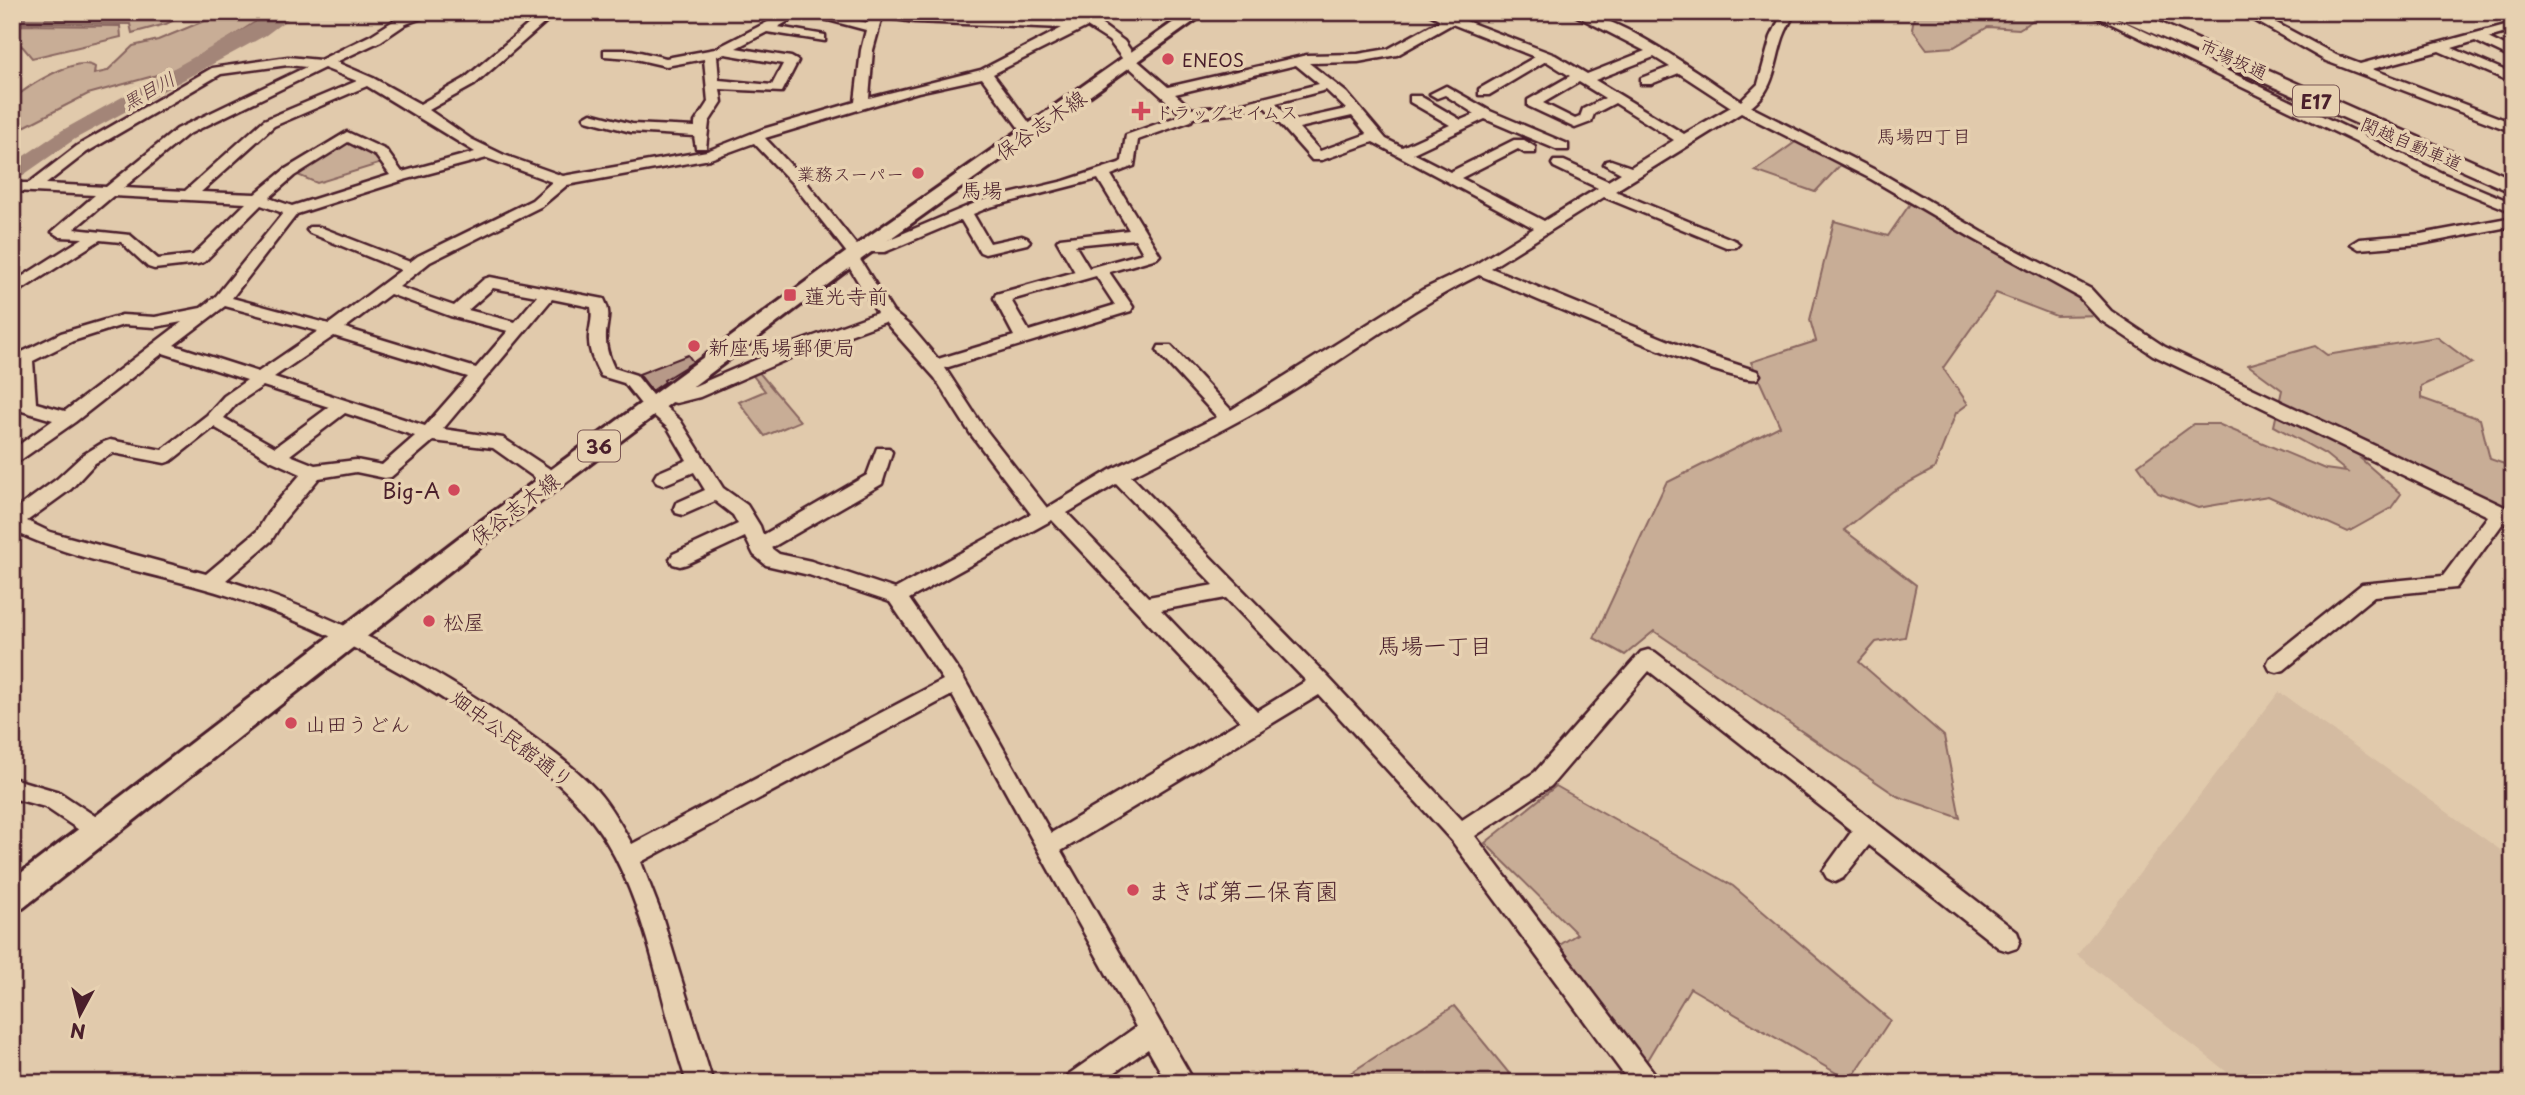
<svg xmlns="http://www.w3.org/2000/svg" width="2525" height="1095" font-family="'Playpen Sans','Klee One',sans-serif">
<rect width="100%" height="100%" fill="#e1caac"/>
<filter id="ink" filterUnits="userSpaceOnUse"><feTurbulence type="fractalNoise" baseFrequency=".0143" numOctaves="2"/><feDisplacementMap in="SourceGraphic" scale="14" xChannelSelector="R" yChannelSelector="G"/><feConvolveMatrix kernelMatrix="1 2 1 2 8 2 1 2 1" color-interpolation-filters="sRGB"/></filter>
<g filter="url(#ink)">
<!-- built -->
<path fill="#d4bba1" d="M 2279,692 L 2513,859 L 2513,1083 L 2241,1083 L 2077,955 Z"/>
<!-- green -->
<g fill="#c8ad96" stroke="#896660" stroke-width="2">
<path d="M 173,12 L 190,12 L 166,24 L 132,33 L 130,24 L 12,23 L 12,19 L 164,20 Z"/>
<path d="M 233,12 L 271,12 L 196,60 L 168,72 L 88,94 L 12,133 L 12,100 C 27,87 76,54 95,67 L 94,74 L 107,71 L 133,46 L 158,40 L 199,23 Z"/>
<path d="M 1910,12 L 2030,12 L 2038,17 L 2019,29 L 1988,27 L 1954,47 L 1927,49 L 1912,29 L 1914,16 Z"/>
<path d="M 12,25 L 120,26 L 121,37 L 32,58 L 23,47 L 12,41 Z"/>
<path d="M 347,138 L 378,154 L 385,162 L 317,183 L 293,173 Z"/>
<path d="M 1801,138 L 1845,160 L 1815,192 L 1755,171 Z"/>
<path d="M 1912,201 L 1993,250 L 2085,293 L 2105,315 L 2056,316 L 1996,293 L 1943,368 L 1968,404 L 1956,413 L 1934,469 L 1893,491 L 1844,530 L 1916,585 L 1905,637 L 1876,642 L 1859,662 L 1944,736 L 1960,818 L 1897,796 L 1654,631 L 1625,655 L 1594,638 L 1666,483 L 1780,426 L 1751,362 L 1816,341 L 1810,320 L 1834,221 L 1888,236 Z"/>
<path d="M 2437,337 L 2472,363 L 2421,386 L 2421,398 L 2480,419 L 2490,459 L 2513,467 L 2513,513 L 2418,466 L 2361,459 L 2401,494 L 2391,508 L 2348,532 L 2268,496 L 2198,508 L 2158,493 L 2138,465 L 2194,424 L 2218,424 L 2325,469 L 2347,472 L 2325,454 L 2274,426 L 2282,390 L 2248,365 L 2315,346 L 2327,355 Z"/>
<path d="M 757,370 L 800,421 L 765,436 L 739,402 L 765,391 L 751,373 Z"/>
<path d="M 1556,786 L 1733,886 L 1890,1020 L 1850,1081 L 1690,988 L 1644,1065 L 1555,948 L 1577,934 L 1485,843 Z"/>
<path d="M 1454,1006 L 1517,1083 L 1335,1083 Z"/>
</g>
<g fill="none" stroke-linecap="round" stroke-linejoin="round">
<!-- river -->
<path fill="#a38578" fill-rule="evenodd" d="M 275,12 L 297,12 L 266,35 L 75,139 L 19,178 L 12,180 L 12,164 L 61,131 Z"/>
</g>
<!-- building -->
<path fill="#b79988" stroke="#4a1f2b" stroke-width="2" d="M 688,355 L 693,362 L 664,380 L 665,382 L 652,391 L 639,374 Z"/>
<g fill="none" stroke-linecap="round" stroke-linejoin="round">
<defs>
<g id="minor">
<path d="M 418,12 L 438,12 L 406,24 L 381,41 L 336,62 L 373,78 L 420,104 L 464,79 L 543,12 L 557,12 L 474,85 L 429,110 L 471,139 L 504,155 L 563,176 L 707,151 L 763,129 L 855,102 L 861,50 L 866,30 L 802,13 L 778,27 L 825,35 L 825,41 L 767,32 L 736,48 L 791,57 L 798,61 L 782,92 L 720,89 L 722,102 L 709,122 L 706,148 L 696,148 L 694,136 L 631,132 L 586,120 L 584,117 L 591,113 L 632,124 L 695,127 L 695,122 L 708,102 L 704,59 L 666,66 L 631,58 L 604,56 L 604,50 L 631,50 L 666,58 L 715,49 L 787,12 L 824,12 L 868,23 L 870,16 L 864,12 L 1078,21 L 1100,12 L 1117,12 L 1098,22 L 1124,41 L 1138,61 L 1168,87 L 1307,55 L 1358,54 L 1388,49 L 1441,20 L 1425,12 L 1450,15 L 1471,12 L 1461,19 L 1555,55 L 1587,74 L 1645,51 L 1569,12 C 1618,12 1698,74 1741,101 L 1758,84 L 1771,37 L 1783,12 L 1795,12 C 1791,21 1786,29 1783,38 C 1774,65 1775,89 1751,107 L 1881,173 L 1982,232 L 2091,289 L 2111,311 L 2165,347 L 2507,508 L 2513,512 L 2513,527 L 2503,523 L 2456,588 L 2374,596 L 2284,670 L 2277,672 L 2270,670 L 2267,664 L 2270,658 L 2362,584 L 2443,576 L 2488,516 L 2153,355 L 2099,319 L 2079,297 L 1972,238 L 1871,179 L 1741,113 L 1615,191 L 1736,241 L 1739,244 L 1736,247 L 1726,247 L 1604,197 L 1491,268 L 1689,349 L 1757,371 L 1760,375 L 1757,379 C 1731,386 1519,291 1479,275 C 1410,309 1349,356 1283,396 C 1234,425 1182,450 1131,476 L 1328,677 L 1462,820 L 1535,772 L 1641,652 L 1648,650 L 1655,652 L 2017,932 L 2020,940 L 2017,948 L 2008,951 L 1999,948 L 1869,845 L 1843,878 L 1835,882 L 1827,878 L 1823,871 L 1852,831 L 1649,671 L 1551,786 L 1475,836 L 1655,1074 L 1659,1083 L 1630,1083 L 1452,841 L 1319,695 L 1061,851 L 1195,1083 L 1167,1083 L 1148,1049 L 1100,1083 L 1065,1083 L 1069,1074 L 1136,1027 L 952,695 L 641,862 L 662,916 L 713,1083 L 687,1083 C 662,1009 651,927 615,857 C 588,804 546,771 499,737 C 416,676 326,628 229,596 C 159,573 78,563 12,530 L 12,512 L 57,479 L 83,455 L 104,442 L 110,440 L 162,450 L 207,415 L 224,396 L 247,380 L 163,353 L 75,422 L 12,466 L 12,450 L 53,420 L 22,411 L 19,407 L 16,358 L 18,354 L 61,333 L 122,315 L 155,317 L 201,308 L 216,296 L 283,213 L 261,205 L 204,262 L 198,264 L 154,269 L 148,267 L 121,242 L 100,240 L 12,296 L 12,283 L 83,238 L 60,237 L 52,232 L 95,195 L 12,191 L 12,183 L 29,183 L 77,146 L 212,68 L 288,57 L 320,60 L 371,35 L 398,18 ZM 882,17 L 914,22 L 1062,28 L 981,70 L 869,98 L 873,50 ZM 1452,24 L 1535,57 L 1479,89 L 1479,95 L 1489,95 L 1546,61 L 1570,76 L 1528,100 L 1528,106 L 1575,128 L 1591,122 L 1594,114 L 1615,103 L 1674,140 L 1631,167 L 1611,160 L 1606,161 L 1604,164 L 1621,173 L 1608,181 L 1564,161 L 1554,161 L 1552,164 L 1554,167 L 1598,188 L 1544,221 L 1461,178 L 1518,149 L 1525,153 L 1535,153 L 1535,147 L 1524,140 L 1514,140 L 1450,172 L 1413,153 L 1485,119 L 1558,150 L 1568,150 L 1568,144 L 1490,111 L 1446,86 L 1430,94 L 1437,98 L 1445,95 L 1475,114 L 1461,120 L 1420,96 L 1410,96 L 1410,102 L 1450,125 L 1402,147 L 1386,139 L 1347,93 L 1309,63 L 1358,62 L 1397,55 ZM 1087,27 L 1109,41 L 1128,66 L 1179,112 L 1179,116 L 1126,135 L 1122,161 L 1119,163 L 1064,181 L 980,201 L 878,244 L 865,243 L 858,247 L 803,178 L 765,138 L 918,92 L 982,78 L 1024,135 L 1034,135 L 1036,132 L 993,74 ZM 725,54 L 783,64 L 772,85 L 719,80 L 717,56 ZM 1654,57 L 1670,67 L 1641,78 L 1641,84 L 1651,84 L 1679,73 L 1731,107 L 1684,134 L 1595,80 ZM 288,65 L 306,67 L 177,129 L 106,187 L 46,184 L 87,152 L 221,74 ZM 1296,65 L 1319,84 L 1231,106 L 1192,109 L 1175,94 ZM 324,68 L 357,81 L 264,120 L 185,191 L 123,188 L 187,135 ZM 1579,82 L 1605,98 L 1583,109 L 1580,117 L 1575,119 L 1543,103 ZM 367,86 L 475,152 L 402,172 L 386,150 L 347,132 L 284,170 L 255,194 L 201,192 L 274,126 ZM 1326,90 L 1346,109 L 1292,121 L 1276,103 ZM 1264,106 L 1312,160 L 1322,160 L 1373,142 L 1534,228 L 1473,266 L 1422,290 L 1231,410 L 1171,346 L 1159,346 L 1157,350 L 1159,354 L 1217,417 L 1112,469 L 1047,508 L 982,425 L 945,368 L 1131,311 L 1133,307 L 1109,272 L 1157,258 L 1160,255 L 1111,175 L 1134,166 L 1138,140 L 1191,121 L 1193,118 L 1231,114 ZM 1352,116 L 1367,134 L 1320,151 L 1299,128 ZM 348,142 L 376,156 L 390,175 L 292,206 L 269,198 L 294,176 ZM 754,143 L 793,184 L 847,253 L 843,257 L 877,313 L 792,344 L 690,388 L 676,391 L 666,389 L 657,395 L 660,399 L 676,403 L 700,397 L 804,352 L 885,322 L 935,378 L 970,433 L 1031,514 L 895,589 L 811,561 L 779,554 L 771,548 L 882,484 L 892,452 L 889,448 L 877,448 L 867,475 L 763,535 L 760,526 L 747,505 L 723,488 L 680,420 L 652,395 L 636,375 L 614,368 C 610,359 606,350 606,340 C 605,323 613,317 604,299 L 490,277 L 484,279 L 454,306 L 399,287 L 430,262 L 542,206 L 567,185 L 710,159 ZM 487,158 L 552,182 L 532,200 L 418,256 L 410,262 L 320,227 L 310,227 L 307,230 L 310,233 L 401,270 L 329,324 L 232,298 L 297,214 L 404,180 ZM 1098,179 L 1129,230 L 1060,238 L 1057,241 L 1075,272 L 996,294 L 994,298 L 1014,336 L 938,359 L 910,326 L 893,312 L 859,258 L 864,254 L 862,252 L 885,252 L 961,220 L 980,252 L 985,254 L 1027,244 L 1030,241 L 1027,238 L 1022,236 L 990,243 L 973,214 L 990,207 ZM 113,196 L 246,203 L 193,255 L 158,259 L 130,235 L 74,229 ZM 1135,239 L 1143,253 L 1089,268 L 1075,245 ZM 1096,276 L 1115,305 L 1029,331 L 1011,300 ZM 493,288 L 537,296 L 515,322 L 468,310 ZM 390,294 L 450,316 L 508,331 L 476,368 L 345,328 ZM 552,299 L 591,307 C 593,319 590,324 589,336 C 588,349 594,364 601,376 L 624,383 L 640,403 L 668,428 L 687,460 L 657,473 L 654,478 L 657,483 L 663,485 L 694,472 L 705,490 L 676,503 L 674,508 L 676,513 L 683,515 L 715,501 L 733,515 L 738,524 L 673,554 L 670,559 L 673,564 L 680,566 L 687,564 L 745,537 L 754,555 L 766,565 L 809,575 L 890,602 L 943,680 L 632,844 C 621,825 611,807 597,791 C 574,766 546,747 519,727 C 429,663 331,613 226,580 L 271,541 L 284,520 L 319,478 L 356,472 L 385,478 L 391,477 L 433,441 L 493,448 L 545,485 L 559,485 L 561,480 L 559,475 L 503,438 L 443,429 ZM 225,306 L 318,331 L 258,372 L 174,345 ZM 182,322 L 65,411 L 36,403 L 33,361 L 73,341 L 123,325 L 155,327 ZM 334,336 L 468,377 L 425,426 L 274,377 ZM 263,386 L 329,407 L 275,447 L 224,418 L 236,404 ZM 345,413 L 415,436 L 382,465 L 356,460 L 315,465 L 290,455 ZM 214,427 L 270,460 L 301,474 L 270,510 L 257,531 L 206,574 L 50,532 L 27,521 L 71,489 L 95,463 L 113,453 L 165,463 L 171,461 ZM 1116,484 L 1214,585 L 1148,597 L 1067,513 ZM 1052,520 L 1240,721 L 1051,833 L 963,677 L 909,599 ZM 1226,598 L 1306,681 L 1257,711 L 1161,610 Z"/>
<path d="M 2087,12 L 2104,12 L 2442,173 L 2513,203 L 2513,212 L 2432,179 Z"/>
<path d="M 2240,12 L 2256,12 L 2336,55 L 2360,64 L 2513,23 L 2513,31 L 2488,38 L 2513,50 L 2513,59 L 2475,41 L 2452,48 L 2513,74 L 2513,83 L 2439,51 L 2372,69 L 2513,123 L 2513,132 L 2326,61 Z"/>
<path d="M 2513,217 L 2513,226 L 2421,244 L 2359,249 L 2351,244 L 2359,239 L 2421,234 Z"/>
<path d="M 12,778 L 59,792 L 107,824 L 110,831 L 107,838 L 99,841 L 91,838 L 45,807 L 12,798 Z"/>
</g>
<path id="major" d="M 1188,12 L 1207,12 L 863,258 L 488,541 L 23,908 L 12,912 L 12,880 L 470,529 L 849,250 Z"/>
<path id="highway" d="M 2111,12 L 2136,12 L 2513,179 L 2513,193 L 2114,16 Z"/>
</defs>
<!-- minor casing -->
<use href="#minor" stroke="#4a1f2b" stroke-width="5"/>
<!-- major casing -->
<use href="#major" stroke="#4a1f2b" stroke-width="6"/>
<!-- highway casing -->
<use href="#highway" stroke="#4a1f2b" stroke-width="5"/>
<!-- minor -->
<use href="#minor" fill="#e7d1b1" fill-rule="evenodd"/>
<!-- major -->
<use href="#major" fill="#e7d1b1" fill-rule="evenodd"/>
<!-- highway -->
<use href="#highway" fill="#e7d1b1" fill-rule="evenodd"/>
</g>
</g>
<!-- markers -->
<g fill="#d1495b" stroke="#e7d1b1" stroke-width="2.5">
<circle cx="1168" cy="59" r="7"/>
<path d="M1137.5 100.5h7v7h7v7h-7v7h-7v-7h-7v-7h7z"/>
<circle cx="918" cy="173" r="7"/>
<rect x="783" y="288" width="14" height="14" rx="3.5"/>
<circle cx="694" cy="346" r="7"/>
<circle cx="454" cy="490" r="7"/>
<circle cx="429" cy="621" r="7"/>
<circle cx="291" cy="723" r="7"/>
<circle cx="1133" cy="890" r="7"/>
</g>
<g text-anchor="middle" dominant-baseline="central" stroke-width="7" stroke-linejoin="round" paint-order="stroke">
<!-- far-street labels -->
<g font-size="18" fill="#4a1f2b" stroke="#e7d1b1">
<text transform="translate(2234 58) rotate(25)">市場坂通</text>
<text transform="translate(2412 143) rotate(23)">関越自動車道</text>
</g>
<!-- far-poi labels -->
<g font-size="18" fill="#4a1f2b" stroke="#e7d1b1" text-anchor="start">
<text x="1182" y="59">ENEOS</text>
<text x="1155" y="111">ドラッグセイムス</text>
<text x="904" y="173" text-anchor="end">業務スーパー</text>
</g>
<!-- far-water labels -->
<g font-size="19" font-style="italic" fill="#60383e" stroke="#e7d1b1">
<text transform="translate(148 90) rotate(-29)">黒目川</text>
</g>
<!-- shield labels -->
<g fill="#e7d1b1" stroke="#795453" stroke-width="2">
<rect x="2293" y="85.5" width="46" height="31" rx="5"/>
<rect x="578" y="430.5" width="42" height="31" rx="5"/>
</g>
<g font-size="19" font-weight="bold" fill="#4a1f2b">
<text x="2316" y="101">E17</text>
<text x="599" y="446">36</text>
</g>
<!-- far-neighbourhood labels -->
<g font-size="19" fill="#4a1f2b" stroke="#e7d1b1">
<text x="1924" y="135">馬場四丁目</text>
</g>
<!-- street labels -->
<g font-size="21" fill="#4a1f2b" stroke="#e7d1b1">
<text transform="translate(1040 124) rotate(-35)">保谷志木線</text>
<text transform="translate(514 508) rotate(-37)">保谷志木線</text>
<text transform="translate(513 738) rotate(37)">畑中公民館通り</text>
</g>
<!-- far-quarter labels -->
<g font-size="21" fill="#4a1f2b" stroke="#e7d1b1">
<text x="982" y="189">馬場</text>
</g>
<!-- poi labels -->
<g font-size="21" fill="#4a1f2b" stroke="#e7d1b1" text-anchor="start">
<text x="804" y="295">蓮光寺前</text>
<text x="708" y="346">新座馬場郵便局</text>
<text x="440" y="490" text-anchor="end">Big-A</text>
<text x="443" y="621">松屋</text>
<text x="305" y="723">山田うどん</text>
</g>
<!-- neighbourhood labels -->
<g font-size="23" fill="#4a1f2b" stroke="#e7d1b1">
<text x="1435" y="644">馬場一丁目</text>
</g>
<!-- near-poi labels -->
<g font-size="24" fill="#4a1f2b" stroke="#e7d1b1" text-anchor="start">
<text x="1147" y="890">まきば第二保育園</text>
</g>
</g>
<!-- margin -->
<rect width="2525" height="1095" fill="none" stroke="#e7d1b1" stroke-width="42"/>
<rect x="21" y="21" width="2483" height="1053" fill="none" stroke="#4a1f2b" stroke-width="2.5" filter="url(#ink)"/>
<!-- north arrow -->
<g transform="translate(80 1014) rotate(187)" stroke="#e7d1b1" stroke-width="5" paint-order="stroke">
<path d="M0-5L12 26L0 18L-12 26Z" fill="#4a1f2b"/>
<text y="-10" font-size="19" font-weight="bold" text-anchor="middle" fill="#4a1f2b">N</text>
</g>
</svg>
